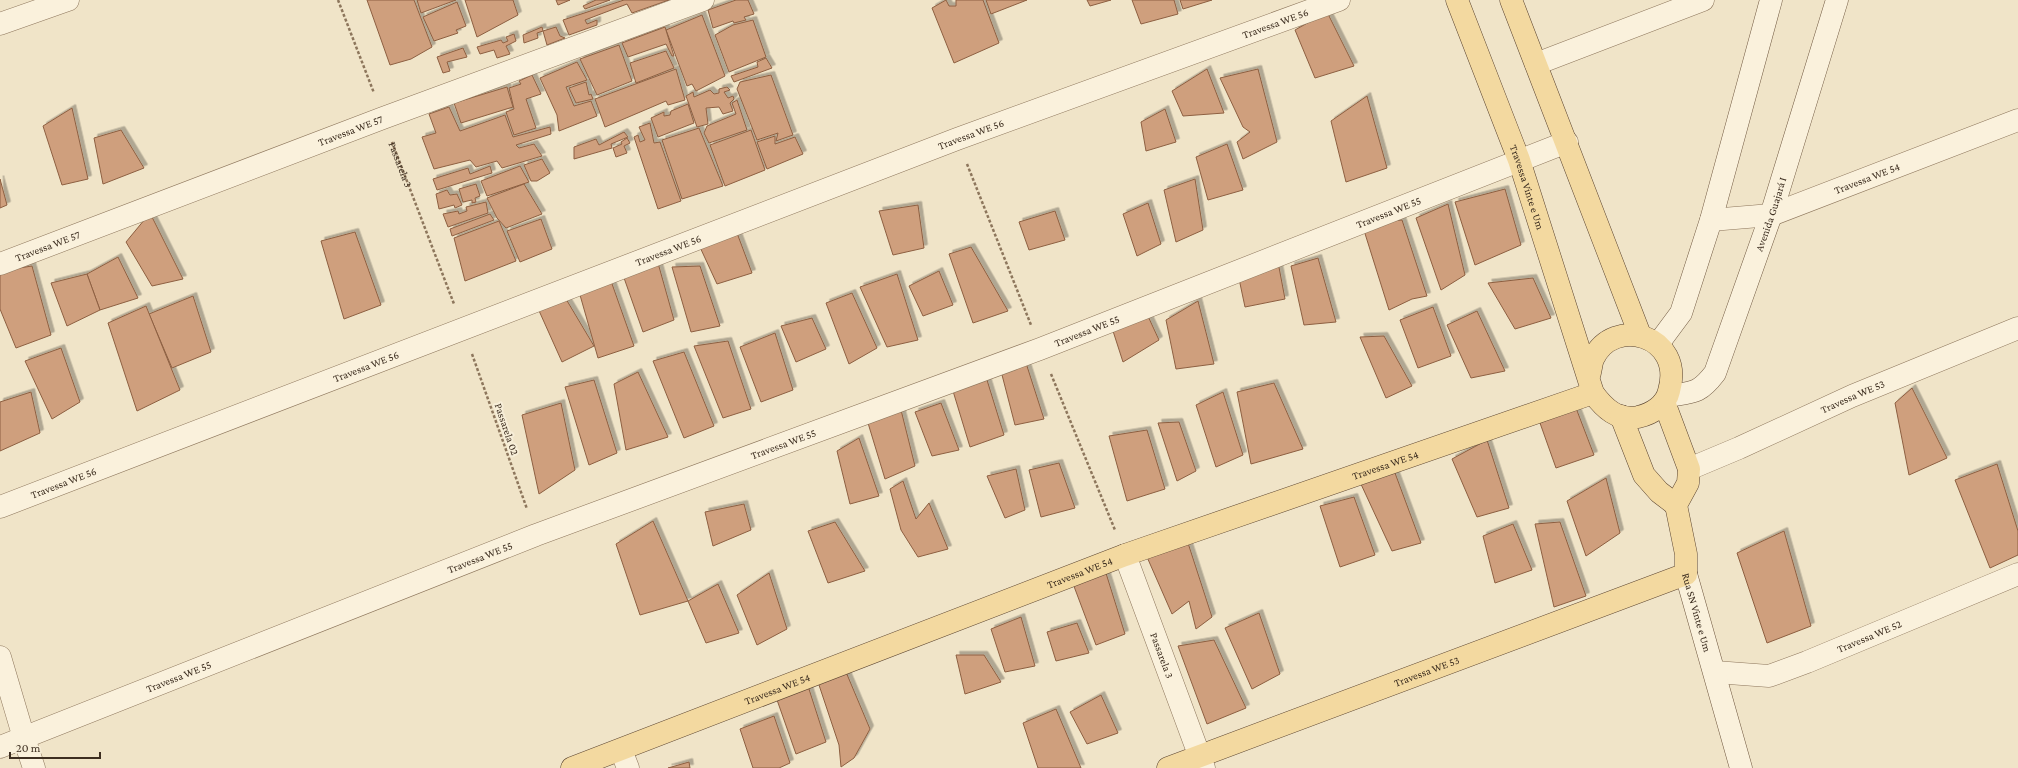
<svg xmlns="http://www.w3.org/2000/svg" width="2018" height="768" font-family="'Crimson Pro',serif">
<defs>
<filter id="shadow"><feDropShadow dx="3.5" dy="-3.5" stdDeviation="0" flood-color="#0004"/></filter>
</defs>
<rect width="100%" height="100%" fill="#f0e4c8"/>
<!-- building -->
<g fill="#cf9f7d" stroke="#8d5f41" filter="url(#shadow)">
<path d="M 367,0 L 414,0 L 432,47 L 411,59 L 390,65 Z"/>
<path d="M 417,0 L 456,0 L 421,13 Z"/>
<path d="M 465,0 L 513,0 L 518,15 L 477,37 Z"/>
<path d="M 556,0 L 570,0 L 558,5 Z"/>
<path d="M 596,0 L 610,0 L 585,9 L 583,6 Z"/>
<path d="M 624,0 L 669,0 L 632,13 L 627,4 L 585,20 L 587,24 L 597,20 L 597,25 L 569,35 L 563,20 Z"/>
<path d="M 736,0 L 748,0 L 754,14 L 744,17 L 746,20 L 734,23 L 733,21 L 713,28 L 708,10 Z"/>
<path d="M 946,0 L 949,6 L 956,6 L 956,0 L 983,0 L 999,43 L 954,63 L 932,8 Z"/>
<path d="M 986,0 L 1027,0 L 991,14 Z"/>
<path d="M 1087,0 L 1111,0 L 1090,6 Z"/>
<path d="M 1132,0 L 1174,0 L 1178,14 L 1141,24 Z"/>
<path d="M 1180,0 L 1212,0 L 1183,9 Z"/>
<path d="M 457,2 L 466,26 L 456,30 L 458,33 L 434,41 L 423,17 Z"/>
<path d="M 1327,12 L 1354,66 L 1315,78 L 1295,30 Z"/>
<path d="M 702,15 L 725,76 L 696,91 L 692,84 L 687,86 L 666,30 Z"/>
<path d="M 753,20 L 766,57 L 729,72 L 715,35 L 733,25 Z"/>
<path d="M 542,27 L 543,31 L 537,33 L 538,38 L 524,43 L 523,35 Z"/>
<path d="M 556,27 L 560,36 L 565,38 L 547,45 L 543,31 Z"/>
<path d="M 665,27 L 674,56 L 672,56 L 666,44 L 628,57 L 622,43 Z"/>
<path d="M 514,34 L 516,41 L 506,46 L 510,54 L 497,58 L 494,50 L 480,54 L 477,47 L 501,40 L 503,43 L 508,41 L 506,37 Z"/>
<path d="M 619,45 L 632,81 L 597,95 L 580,59 Z"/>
<path d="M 463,48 L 467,57 L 447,62 L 450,71 L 443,73 L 437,57 Z"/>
<path d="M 666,51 L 674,68 L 636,83 L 630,63 Z"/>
<path d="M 766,58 L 772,68 L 734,82 L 731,76 L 758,67 L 757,62 Z"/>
<path d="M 577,62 L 587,80 L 566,87 L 574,106 L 591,101 L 597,116 L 559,131 L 557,115 L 540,78 Z"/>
<path d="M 676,69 L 685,100 L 668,105 L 666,101 L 605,127 L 595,99 Z"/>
<path d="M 1207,69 L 1224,113 L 1183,116 L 1172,91 Z"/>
<path d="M 1258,69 L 1277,142 L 1243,159 L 1237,142 L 1250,132 L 1243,127 L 1220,78 Z"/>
<path d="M 532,75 L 541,94 L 526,99 L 536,128 L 514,135 L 506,112 L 514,109 L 509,88 L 521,84 L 519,81 Z"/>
<path d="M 771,75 L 793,135 L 776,141 L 778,133 L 757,140 L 737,89 L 740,82 Z"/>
<path d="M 586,82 L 589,95 L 591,94 L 593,99 L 576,103 L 569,88 Z"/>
<path d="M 507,87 L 513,107 L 461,123 L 454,103 Z"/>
<path d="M 727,87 L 730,90 L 724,92 L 728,98 L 733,96 L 734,99 L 730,103 L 733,111 L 723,114 L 719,107 L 706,108 L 708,124 L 697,127 L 686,96 L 693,92 L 694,97 L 710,90 L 714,94 L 719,93 L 719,89 Z"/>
<path d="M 1367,96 L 1387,168 L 1346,182 L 1331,121 Z"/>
<path d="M 737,100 L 747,130 L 709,143 L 704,133 L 707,126 L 736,114 L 732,103 Z"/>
<path d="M 688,104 L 694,123 L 658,137 L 651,118 L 664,112 L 664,116 L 670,115 L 671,111 Z"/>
<path d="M 449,107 L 460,131 L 505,115 L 513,137 L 550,127 L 551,134 L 516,145 L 519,148 L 534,144 L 542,156 L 502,168 L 497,161 L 476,167 L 470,160 L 434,169 L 422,137 L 436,133 L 429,114 Z"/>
<path d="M 72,108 L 88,179 L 62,185 L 43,126 Z"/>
<path d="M 1165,109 L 1176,142 L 1146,151 L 1141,122 Z"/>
<path d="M 650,123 L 654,143 L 660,142 L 681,201 L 658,209 L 634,137 L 638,135 L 640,142 L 645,140 L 639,127 Z"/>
<path d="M 699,128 L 723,186 L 682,199 L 662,140 Z"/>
<path d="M 121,130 L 144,168 L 103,184 L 94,138 Z"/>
<path d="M 751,130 L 765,170 L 725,186 L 710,145 Z"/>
<path d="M 624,132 L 628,137 L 611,144 L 612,148 L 574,159 L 574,147 L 596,139 L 599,145 Z"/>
<path d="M 775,136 L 775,144 L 795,137 L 803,154 L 767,169 L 757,142 Z"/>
<path d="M 627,138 L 630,143 L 624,146 L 627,153 L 616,157 L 613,148 L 622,144 L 621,142 Z"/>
<path d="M 1227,144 L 1243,190 L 1208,200 L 1196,157 Z"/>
<path d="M 542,159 L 550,173 L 537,181 L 531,181 L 524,165 Z"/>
<path d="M 490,166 L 492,173 L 437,190 L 433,179 L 468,168 L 470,174 Z"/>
<path d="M 520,166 L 529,182 L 487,196 L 481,181 Z"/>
<path d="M 0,179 L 7,205 L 0,208 Z"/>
<path d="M 1195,179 L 1203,230 L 1176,242 L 1164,190 Z"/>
<path d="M 476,184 L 480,196 L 475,198 L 476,202 L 472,203 L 472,200 L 463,202 L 459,189 Z"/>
<path d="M 524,184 L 542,214 L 506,228 L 497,218 L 487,198 Z"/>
<path d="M 1505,189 L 1521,245 L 1475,265 L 1455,202 Z"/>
<path d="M 447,190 L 450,195 L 457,194 L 462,205 L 455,208 L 454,205 L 439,209 L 436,194 Z"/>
<path d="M 486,202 L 488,213 L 448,227 L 443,214 L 458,211 L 459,214 L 467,211 L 466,207 Z"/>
<path d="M 1148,203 L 1161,244 L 1137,256 L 1123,214 Z"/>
<path d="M 1448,204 L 1465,275 L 1441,290 L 1416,218 Z"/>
<path d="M 918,205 L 924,248 L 893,255 L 879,211 Z"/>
<path d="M 1055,211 L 1065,240 L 1029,250 L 1019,222 Z"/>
<path d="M 150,213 L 183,279 L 152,286 L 126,242 Z"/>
<path d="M 490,214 L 494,220 L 452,236 L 450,229 Z"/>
<path d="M 541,219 L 552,249 L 520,262 L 507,231 Z"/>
<path d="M 1402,220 L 1427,296 L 1412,299 L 1389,310 L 1362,224 Z"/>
<path d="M 499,221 L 516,261 L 465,281 L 454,238 Z"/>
<path d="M 355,232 L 381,305 L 344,319 L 321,241 Z"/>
<path d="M 737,233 L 752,273 L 717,284 L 699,245 Z"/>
<path d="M 971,247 L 1008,311 L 973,323 L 949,254 Z"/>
<path d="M 118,257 L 138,298 L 100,310 L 87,274 Z"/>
<path d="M 1318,258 L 1336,322 L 1304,325 L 1291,266 Z"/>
<path d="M 1278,262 L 1285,299 L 1245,307 L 1238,274 Z"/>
<path d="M 658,263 L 674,320 L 643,332 L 623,275 Z"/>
<path d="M 32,266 L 51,335 L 16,348 L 0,309 L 0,271 Z"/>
<path d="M 700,266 L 720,326 L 691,332 L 672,267 Z"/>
<path d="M 939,271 L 953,305 L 923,316 L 909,286 Z"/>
<path d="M 87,274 L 100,310 L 67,326 L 51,283 Z"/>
<path d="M 897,274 L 918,340 L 887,347 L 860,287 Z"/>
<path d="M 1533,278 L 1551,318 L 1515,329 L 1488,283 Z"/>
<path d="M 611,281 L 634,346 L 598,358 L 578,288 Z"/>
<path d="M 852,293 L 877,348 L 849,364 L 826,303 Z"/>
<path d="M 193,296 L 211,352 L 172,368 L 149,314 Z"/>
<path d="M 566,299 L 594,346 L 562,362 L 536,304 Z"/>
<path d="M 1198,301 L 1214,364 L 1176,369 L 1166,320 Z"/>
<path d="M 146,306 L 180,390 L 137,411 L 108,323 Z"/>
<path d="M 1433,307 L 1451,356 L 1418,368 L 1400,320 Z"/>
<path d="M 1477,311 L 1505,371 L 1471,378 L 1447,325 Z"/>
<path d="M 1147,314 L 1159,340 L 1123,362 L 1113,331 Z"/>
<path d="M 812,318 L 826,349 L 796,362 L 781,326 Z"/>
<path d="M 775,333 L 793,390 L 761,402 L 740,347 Z"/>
<path d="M 1384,336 L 1412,386 L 1386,398 L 1360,337 Z"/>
<path d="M 728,341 L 751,409 L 723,418 L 694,346 Z"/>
<path d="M 61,348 L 80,402 L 52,419 L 25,361 Z"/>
<path d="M 684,352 L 714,426 L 684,438 L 653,361 Z"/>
<path d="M 1026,363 L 1044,419 L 1015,425 L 1001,371 Z"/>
<path d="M 638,372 L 668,437 L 626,450 L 614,384 Z"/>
<path d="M 594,380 L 617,453 L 589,465 L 565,387 Z"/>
<path d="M 987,380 L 1004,435 L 970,447 L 953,391 Z"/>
<path d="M 1274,383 L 1303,449 L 1251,464 L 1237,392 Z"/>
<path d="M 1912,388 L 1947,458 L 1909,475 L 1895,403 Z"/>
<path d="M 31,392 L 40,433 L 0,451 L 0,402 Z"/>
<path d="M 1223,392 L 1243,455 L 1216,467 L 1196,405 Z"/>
<path d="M 561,403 L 575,470 L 539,494 L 522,415 Z"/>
<path d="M 941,403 L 959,450 L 932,456 L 915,412 Z"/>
<path d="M 1576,408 L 1594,455 L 1556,468 L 1540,423 Z"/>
<path d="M 901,410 L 915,466 L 885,479 L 868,423 Z"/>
<path d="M 1179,422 L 1196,471 L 1177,481 L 1158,423 Z"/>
<path d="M 1147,430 L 1165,489 L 1127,501 L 1109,436 Z"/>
<path d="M 859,438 L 879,496 L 850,504 L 837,451 Z"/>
<path d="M 1487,440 L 1509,508 L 1477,517 L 1452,459 Z"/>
<path d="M 1059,463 L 1075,508 L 1041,517 L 1029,470 Z"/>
<path d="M 1997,464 L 2018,531 L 2018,555 L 1990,568 L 1955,480 Z"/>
<path d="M 1016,469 L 1025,510 L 1005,518 L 987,476 Z"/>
<path d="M 1395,473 L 1421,543 L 1392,551 L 1360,482 Z"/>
<path d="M 1606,478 L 1620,533 L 1586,556 L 1567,501 Z"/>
<path d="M 903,481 L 916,519 L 929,503 L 948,549 L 918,557 L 901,530 L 890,489 Z"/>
<path d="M 1354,497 L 1375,555 L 1340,567 L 1320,506 Z"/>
<path d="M 744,504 L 751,530 L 713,546 L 705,512 Z"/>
<path d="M 653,521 L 688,601 L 640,615 L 616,544 Z"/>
<path d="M 835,522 L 865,571 L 828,583 L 808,531 Z"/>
<path d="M 1560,522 L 1586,596 L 1554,607 L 1535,524 Z"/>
<path d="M 1513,524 L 1532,570 L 1495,583 L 1483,536 Z"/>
<path d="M 1784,531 L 1811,626 L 1767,643 L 1737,553 Z"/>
<path d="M 1188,543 L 1212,617 L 1196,629 L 1189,601 L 1172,614 L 1147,557 Z"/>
<path d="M 1105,570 L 1125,634 L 1096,645 L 1072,581 Z"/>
<path d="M 769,573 L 787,629 L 757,645 L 737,595 Z"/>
<path d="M 718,584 L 739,633 L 706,643 L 688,601 Z"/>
<path d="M 1259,613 L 1280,674 L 1252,689 L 1225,628 Z"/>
<path d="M 1021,617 L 1035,666 L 1005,672 L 991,629 Z"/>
<path d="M 1077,623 L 1089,653 L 1056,661 L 1047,632 Z"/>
<path d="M 1214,640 L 1246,708 L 1207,724 L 1178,646 Z"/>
<path d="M 956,655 L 984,655 L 1001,682 L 965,694 Z"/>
<path d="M 846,672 L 870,729 L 854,758 L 841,767 L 839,745 L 818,682 Z"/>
<path d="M 808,686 L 826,742 L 796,754 L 776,697 Z"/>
<path d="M 1101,695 L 1118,733 L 1087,744 L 1070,712 Z"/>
<path d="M 1056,709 L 1081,768 L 1038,768 L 1023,723 Z"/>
<path d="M 774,716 L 790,763 L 779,768 L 753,768 L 740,729 Z"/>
<path d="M 689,762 L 690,768 L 668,768 Z"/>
</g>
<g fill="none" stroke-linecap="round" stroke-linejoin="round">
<defs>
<g id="minor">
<path d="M 0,24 L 68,0"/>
<path d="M 1536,64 L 1703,0"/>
<path id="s2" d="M 1711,220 L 1771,215 L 2018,120"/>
<path id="s3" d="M 0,264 L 383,118 L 703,0"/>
<path id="s4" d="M 1689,469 L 1739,448 L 1852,396 L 2018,328"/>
<path id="s5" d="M 0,507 L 957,139 L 1339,0"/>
<path id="s6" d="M 1125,555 L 1204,768"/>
<path d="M 0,657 L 24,738 L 34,768"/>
<path id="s7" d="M 1715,672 L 1769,676 L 1807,662 L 2018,574"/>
<path id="s8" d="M 0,747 L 536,535 L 1040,349 L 1567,142"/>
<path d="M 621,750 L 628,768"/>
</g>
<g id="secondary">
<path d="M 1658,344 L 1681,313 L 1711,220 L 1771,0"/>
<path id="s9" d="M 1668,396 C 1693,392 1699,394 1715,373 L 1771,215 L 1837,0"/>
<path id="s10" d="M 1686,574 L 1741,768"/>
</g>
<g id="primary">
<path id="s11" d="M 1457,0 L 1519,160 L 1593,393 C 1604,408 1617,421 1638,417 C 1652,414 1666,405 1669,391 C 1685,335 1613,315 1593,359 C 1591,364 1591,371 1589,376"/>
<path d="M 1511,0 L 1640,335"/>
<path d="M 1621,416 L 1644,475 L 1659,492 L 1676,505"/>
<path id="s12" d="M 572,768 L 1125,555 L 1593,393"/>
<path id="s13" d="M 1168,768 L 1686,574 L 1686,554 L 1676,505 L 1688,483 L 1689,469 L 1664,402"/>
</g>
</defs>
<!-- minor casing -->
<use href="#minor" stroke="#8d765c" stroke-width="23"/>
<!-- secondary casing -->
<use href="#secondary" stroke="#6f573f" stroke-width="23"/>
<!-- primary casing -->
<use href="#primary" stroke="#5b4430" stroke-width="23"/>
<!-- path -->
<g stroke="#8d765c" stroke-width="2.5" stroke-dasharray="3 2" stroke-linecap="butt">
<path d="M 338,0 L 374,93"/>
<path id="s1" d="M 392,142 L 454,304"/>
<path d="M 967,164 L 1031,325"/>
<path d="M 472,354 L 527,509"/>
<path d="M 1051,374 L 1115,530"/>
</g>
<!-- minor -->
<use href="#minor" stroke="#faf1dc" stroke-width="22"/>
<!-- secondary -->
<use href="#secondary" stroke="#faf1dc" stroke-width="22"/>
<!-- primary -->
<use href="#primary" stroke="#f3d9a0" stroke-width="22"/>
</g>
<g text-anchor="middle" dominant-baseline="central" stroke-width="4" stroke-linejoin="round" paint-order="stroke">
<!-- street labels -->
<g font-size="11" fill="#3d2e20" stroke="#f7eed8">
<text stroke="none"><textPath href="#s5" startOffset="1364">Travessa WE 56</textPath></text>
<text stroke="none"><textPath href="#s3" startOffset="375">Travessa WE 57</textPath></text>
<text stroke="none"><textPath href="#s5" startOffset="1040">Travessa WE 56</textPath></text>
<text stroke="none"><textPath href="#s1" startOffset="24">Passarela 3</textPath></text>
<text stroke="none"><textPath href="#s2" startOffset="163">Travessa WE 54</textPath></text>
<text stroke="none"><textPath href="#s11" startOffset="200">Travessa Vinte e Um</textPath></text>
<text stroke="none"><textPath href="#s8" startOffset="1488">Travessa WE 55</textPath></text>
<text stroke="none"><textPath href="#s9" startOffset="223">Avenida Guajará I</textPath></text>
<text stroke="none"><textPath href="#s3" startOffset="51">Travessa WE 57</textPath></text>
<text stroke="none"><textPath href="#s5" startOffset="716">Travessa WE 56</textPath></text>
<text stroke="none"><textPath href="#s8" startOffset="1164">Travessa WE 55</textPath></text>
<text stroke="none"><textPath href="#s5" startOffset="392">Travessa WE 56</textPath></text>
<text stroke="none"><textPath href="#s4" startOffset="179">Travessa WE 53</textPath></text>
<text transform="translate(507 429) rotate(71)">Passarela 02</text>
<text stroke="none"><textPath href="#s8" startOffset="840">Travessa WE 55</textPath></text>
<text stroke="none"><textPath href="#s12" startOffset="868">Travessa WE 54</textPath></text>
<text stroke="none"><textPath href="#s5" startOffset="68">Travessa WE 56</textPath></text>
<text stroke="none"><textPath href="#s8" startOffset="516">Travessa WE 55</textPath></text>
<text stroke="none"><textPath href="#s12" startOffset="544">Travessa WE 54</textPath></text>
<text stroke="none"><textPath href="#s10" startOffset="40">Rua SN Vinte e Um</textPath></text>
<text stroke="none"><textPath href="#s7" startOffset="162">Travessa WE 52</textPath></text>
<text stroke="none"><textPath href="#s6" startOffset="107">Passarela 3</textPath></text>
<text stroke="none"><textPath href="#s13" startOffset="276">Travessa WE 53</textPath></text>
<text stroke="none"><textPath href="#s8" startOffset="192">Travessa WE 55</textPath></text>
<text stroke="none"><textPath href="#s12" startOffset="220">Travessa WE 54</textPath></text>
</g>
</g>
<!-- scale -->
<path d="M10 752v6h90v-6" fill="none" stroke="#3d2e20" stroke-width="2"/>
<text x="16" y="752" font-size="12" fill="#3d2e20" stroke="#f7eed8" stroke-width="3" paint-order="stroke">20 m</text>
</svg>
